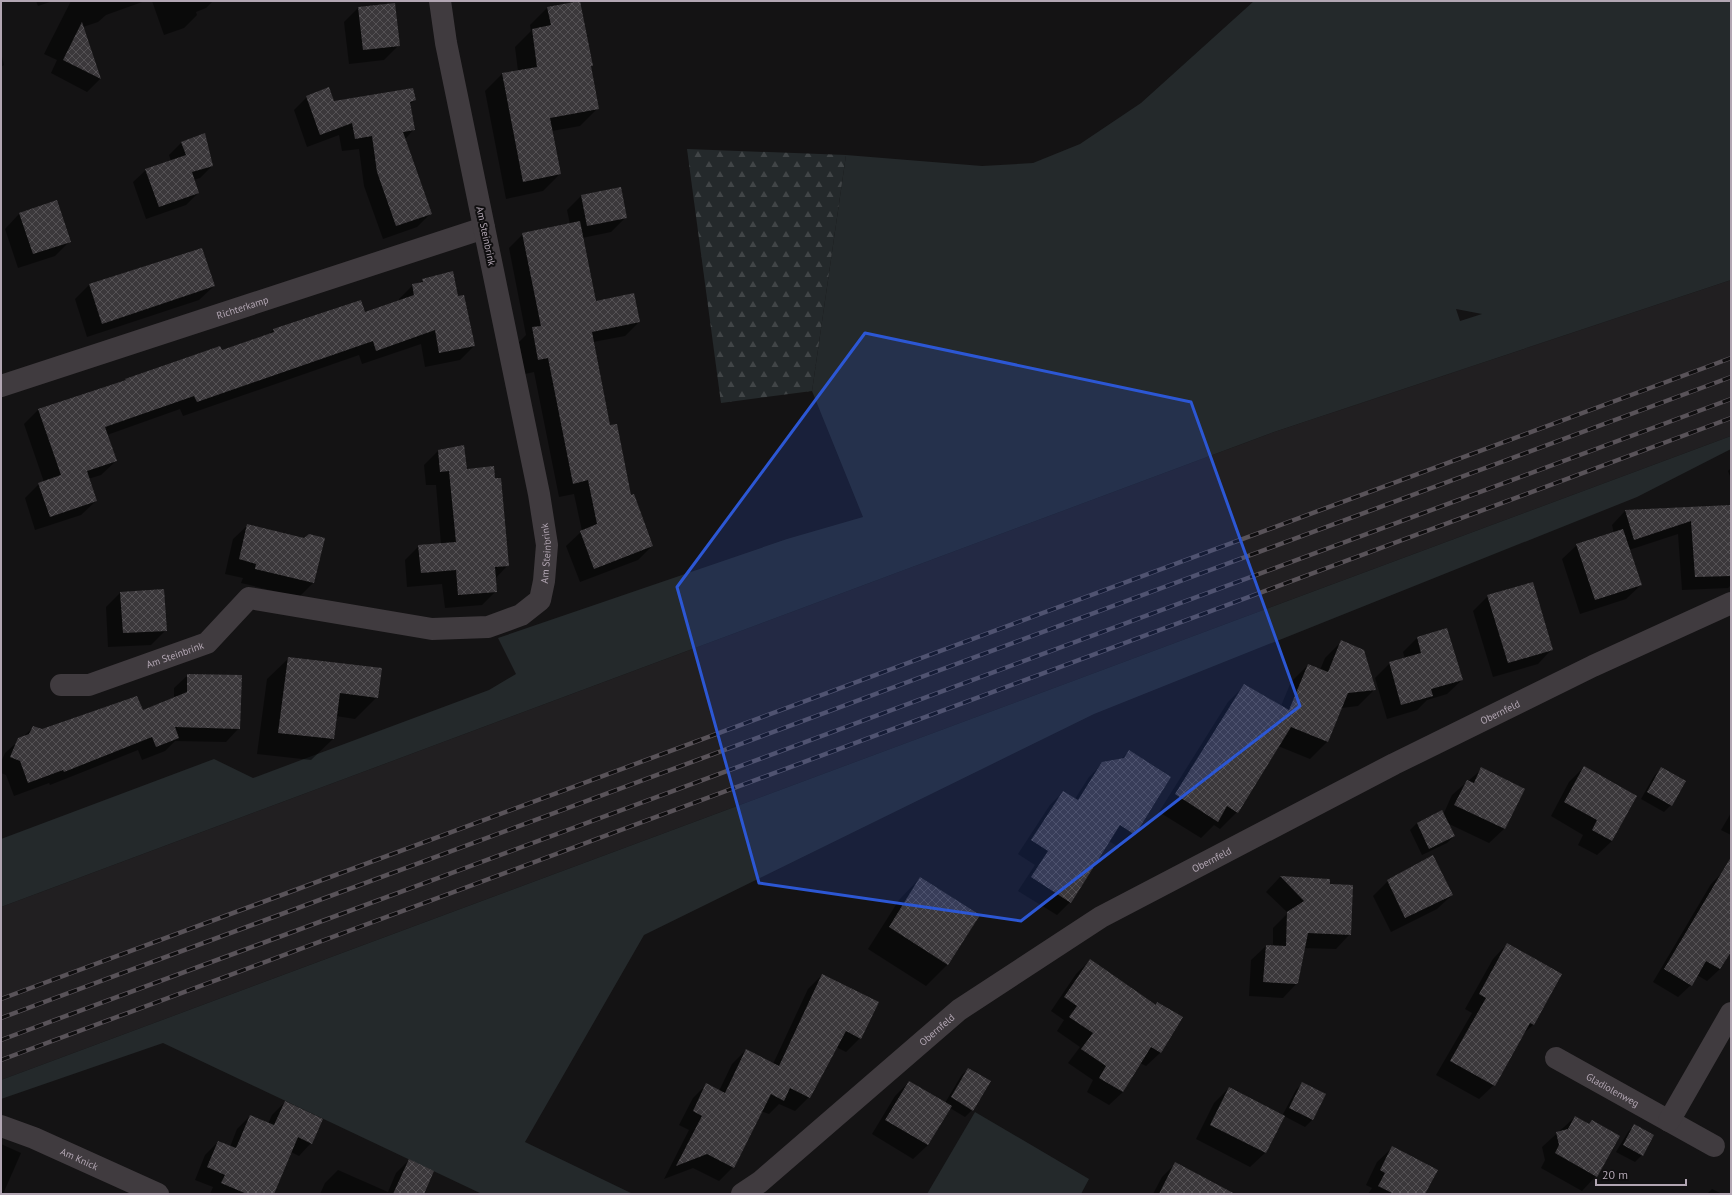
<svg xmlns="http://www.w3.org/2000/svg" width="1732" height="1195" font-family="'PT Sans',sans-serif">
<defs>
<pattern id="forest-firs" width="22" height="20" patternUnits="userSpaceOnUse"><rect width="22" height="20" fill="#24292b"/><path d="M5 1l3.5 6h-7zM16 11l3.5 6h-7z" fill="#414547"/></pattern>
<pattern id="building-cross-hatch" width="8" height="8" patternUnits="userSpaceOnUse"><rect width="8" height="8" fill="#3b383b"/><path d="M0 0l8 8M0 8l8-8" fill="none" stroke="#555255"/></pattern>
</defs>
<rect width="100%" height="100%" fill="#141314"/>
<!-- built -->
<path fill="#211f21" d="M 1731,280 L 1731,436 L 1,1080 L 1,907 L 1274,432 Z"/>
<!-- green -->
<g fill="#24292b" fill-rule="evenodd">
<path d="M 1254,1 L 1731,1 L 1731,280 L 1274,432 L 1,907 L 1,839 L 214,759 L 253,778 L 489,690 L 516,674 L 498,638 L 787,539 L 863,517 L 812,391 L 846,155 L 982,166 L 1033,163 L 1080,144 L 1141,103 ZM 1456,309 L 1482,314 L 1460,321 Z"/>
<path d="M 1731,436 L 1731,449 L 1637,497 L 1094,714 L 644,935 L 525,1142 L 633,1194 L 482,1194 L 163,1043 L 1,1099 L 1,1080 Z"/>
<path d="M 975,1112 L 1089,1179 L 1081,1194 L 927,1194 Z"/>
</g>
<!-- forest -->
<path fill="url(#forest-firs)" d="M 687,149 L 846,155 L 812,391 L 721,403 Z"/>
<!-- shadow -->
<g fill="#0007" fill-rule="evenodd">
<path d="M 36,1 L 53,1 L 38,6 Z"/>
<path d="M 71,1 L 145,1 L 106,15 L 98,22 L 83,27 L 100,79 L 87,92 L 51,73 L 57,60 L 44,54 Z"/>
<path d="M 152,1 L 213,1 L 206,8 L 196,12 L 197,15 L 184,28 L 164,35 Z"/>
<path d="M 358,8 L 399,45 L 384,60 L 349,64 L 344,22 Z"/>
<path d="M 547,8 L 592,65 L 590,67 L 598,108 L 580,126 L 552,131 L 560,174 L 543,191 L 506,199 L 485,91 L 502,74 L 518,71 L 515,47 L 531,31 L 530,25 Z"/>
<path d="M 1,53 L 4,65 L 1,67 Z"/>
<path d="M 307,97 L 334,102 L 415,100 L 410,104 L 414,129 L 405,139 L 430,214 L 417,227 L 383,239 L 364,186 L 359,149 L 342,151 L 339,135 L 307,147 L 294,110 Z"/>
<path d="M 182,142 L 212,166 L 200,178 L 193,180 L 198,193 L 186,205 L 146,219 L 133,182 L 146,170 L 171,161 L 169,155 Z"/>
<path d="M 581,196 L 626,217 L 611,232 L 582,238 L 595,302 L 639,322 L 625,336 L 593,342 L 609,426 L 630,496 L 652,546 L 638,560 L 580,582 L 566,546 L 582,531 L 574,494 L 559,497 L 534,372 L 525,374 L 519,342 L 526,335 L 509,248 L 523,234 L 570,224 L 567,210 Z"/>
<path d="M 57,202 L 70,241 L 55,256 L 18,268 L 5,229 L 19,214 Z"/>
<path d="M 202,249 L 214,286 L 199,300 L 87,337 L 75,299 L 89,285 Z"/>
<path d="M 423,280 L 457,297 L 474,346 L 460,360 L 425,367 L 421,344 L 362,364 L 359,355 L 183,416 L 180,409 L 107,435 L 116,461 L 101,475 L 88,479 L 96,501 L 81,515 L 35,530 L 25,498 L 39,484 L 44,482 L 24,424 L 38,410 L 123,382 L 126,380 L 221,351 L 268,335 L 274,329 L 364,313 L 399,302 L 399,299 L 413,285 L 419,283 ZM 413,291 L 415,291 L 414,300 Z"/>
<path d="M 438,451 L 466,470 L 508,565 L 495,579 L 496,591 L 482,605 L 445,608 L 442,584 L 407,587 L 405,560 L 419,546 L 441,544 L 436,485 L 426,485 L 424,465 Z"/>
<path d="M 1731,468 L 1731,479 L 1728,471 Z"/>
<path d="M 1731,506 L 1731,585 L 1728,588 L 1682,590 L 1678,534 L 1629,550 L 1641,585 L 1626,599 L 1580,614 L 1562,559 L 1577,545 L 1614,533 L 1612,525 L 1625,511 Z"/>
<path d="M 248,525 L 304,539 L 324,539 L 313,583 L 299,597 L 241,583 L 243,578 L 225,574 L 233,539 Z"/>
<path d="M 120,593 L 166,630 L 151,645 L 108,647 L 106,607 Z"/>
<path d="M 1488,596 L 1552,649 L 1538,664 L 1493,677 L 1473,611 Z"/>
<path d="M 1446,630 L 1462,680 L 1447,694 L 1427,700 L 1417,710 L 1387,719 L 1375,678 L 1390,663 L 1405,659 L 1403,652 L 1417,638 Z"/>
<path d="M 1341,642 L 1375,689 L 1358,706 L 1341,708 L 1327,742 L 1310,759 L 1278,746 L 1237,812 L 1220,829 L 1214,825 L 1201,838 L 1159,812 L 1228,702 L 1245,685 L 1281,706 L 1291,682 L 1308,665 L 1320,670 L 1325,658 Z"/>
<path d="M 289,658 L 377,697 L 355,719 L 336,716 L 333,739 L 311,760 L 257,754 L 267,679 Z"/>
<path d="M 188,675 L 239,728 L 226,742 L 175,741 L 165,751 L 142,760 L 138,750 L 50,785 L 49,783 L 14,796 L 6,775 L 1,773 L 1,762 L 5,753 L 34,727 L 42,731 L 142,711 L 174,699 L 174,688 Z"/>
<path d="M 1129,751 L 1170,777 L 1134,834 L 1120,848 L 1109,841 L 1070,902 L 1057,915 L 1018,891 L 1035,865 L 1018,854 L 1050,805 L 1063,792 L 1075,799 L 1089,777 L 1103,763 L 1121,760 Z"/>
<path d="M 1584,767 L 1636,796 L 1612,841 L 1597,855 L 1578,845 L 1583,835 L 1551,816 L 1569,782 Z"/>
<path d="M 1482,769 L 1523,789 L 1504,829 L 1489,843 L 1447,823 L 1454,836 L 1447,843 L 1422,855 L 1410,830 L 1417,823 L 1443,815 L 1452,795 Z"/>
<path d="M 1661,769 L 1671,805 L 1664,812 L 1641,799 L 1654,776 Z"/>
<path d="M 1731,813 L 1731,835 L 1721,830 Z"/>
<path d="M 1723,872 L 1731,877 L 1731,950 L 1720,969 L 1707,981 L 1697,975 L 1691,985 L 1678,997 L 1653,982 L 1711,884 Z"/>
<path d="M 1401,875 L 1452,895 L 1437,909 L 1391,932 L 1373,896 L 1388,881 Z"/>
<path d="M 1280,877 L 1329,879 L 1329,885 L 1350,934 L 1336,949 L 1304,948 L 1297,983 L 1283,998 L 1249,996 L 1251,960 L 1266,946 L 1273,946 L 1273,928 L 1288,913 L 1266,892 Z"/>
<path d="M 920,878 L 948,964 L 926,986 L 868,949 L 899,900 Z"/>
<path d="M 1507,944 L 1561,974 L 1533,1025 L 1520,1037 L 1494,1085 L 1479,1099 L 1436,1075 L 1472,1013 L 1465,1009 L 1493,959 Z"/>
<path d="M 1090,960 L 1155,1006 L 1158,1003 L 1181,1017 L 1160,1053 L 1146,1066 L 1140,1063 L 1123,1092 L 1109,1105 L 1087,1092 L 1093,1080 L 1068,1063 L 1080,1047 L 1057,1031 L 1064,1020 L 1051,1011 L 1076,974 Z"/>
<path d="M 822,975 L 860,1038 L 846,1052 L 836,1047 L 809,1097 L 795,1111 L 779,1104 L 769,1114 L 761,1111 L 733,1167 L 719,1181 L 693,1168 L 664,1179 L 689,1130 L 679,1125 L 693,1098 L 707,1084 L 719,1091 L 732,1064 L 746,1050 L 773,1064 L 808,989 Z"/>
<path d="M 968,1069 L 972,1110 L 965,1117 L 950,1108 L 928,1145 L 913,1159 L 872,1134 L 895,1096 L 909,1082 L 945,1103 L 961,1076 Z"/>
<path d="M 1303,1083 L 1325,1095 L 1312,1120 L 1305,1127 L 1284,1116 L 1265,1153 L 1250,1167 L 1196,1139 L 1214,1103 L 1229,1088 L 1282,1116 L 1296,1090 Z"/>
<path d="M 285,1102 L 311,1143 L 299,1156 L 291,1152 L 273,1194 L 210,1194 L 213,1187 L 195,1180 L 205,1155 L 218,1142 L 230,1147 L 237,1129 L 250,1116 L 268,1124 L 272,1115 Z"/>
<path d="M 1575,1117 L 1596,1176 L 1582,1191 L 1541,1168 L 1545,1160 L 1542,1147 Z"/>
<path d="M 1635,1125 L 1642,1155 L 1635,1162 L 1616,1152 L 1628,1132 Z"/>
<path d="M 1,1144 L 21,1153 L 3,1194 L 1,1194 Z"/>
<path d="M 1392,1148 L 1424,1194 L 1368,1194 L 1372,1188 L 1366,1185 L 1377,1162 Z"/>
<path d="M 409,1160 L 423,1194 L 320,1194 L 325,1183 L 338,1170 L 388,1192 L 396,1173 Z"/>
<path d="M 1175,1164 L 1203,1194 L 1153,1194 L 1162,1177 Z"/>
<path d="M 1712,1189 L 1722,1194 L 1707,1194 Z"/>
</g>
<!-- building -->
<g fill="url(#building-cross-hatch)">
<path d="M 580,1 L 593,66 L 591,66 L 599,109 L 550,118 L 561,174 L 523,182 L 502,73 L 537,67 L 532,29 L 551,25 L 547,7 Z"/>
<path d="M 395,3 L 400,46 L 363,50 L 358,7 Z"/>
<path d="M 82,22 L 101,79 L 63,60 Z"/>
<path d="M 329,87 L 334,101 L 413,88 L 416,100 L 410,102 L 415,130 L 403,132 L 432,214 L 396,226 L 377,172 L 372,136 L 355,139 L 352,123 L 320,135 L 306,96 Z"/>
<path d="M 205,133 L 213,166 L 192,172 L 199,193 L 159,207 L 145,169 L 186,155 L 181,142 Z"/>
<path d="M 621,187 L 627,218 L 587,226 L 581,195 Z"/>
<path d="M 57,200 L 71,242 L 33,254 L 19,213 Z"/>
<path d="M 580,221 L 596,301 L 634,293 L 640,322 L 592,332 L 610,425 L 617,424 L 631,495 L 634,494 L 653,546 L 594,569 L 580,531 L 597,524 L 588,480 L 573,484 L 548,358 L 538,360 L 532,327 L 541,326 L 522,233 Z"/>
<path d="M 202,248 L 215,286 L 102,324 L 89,284 Z"/>
<path d="M 453,271 L 458,296 L 464,295 L 475,346 L 439,353 L 435,330 L 376,351 L 373,341 L 197,402 L 194,396 L 105,427 L 117,461 L 87,471 L 97,501 L 50,517 L 38,483 L 61,475 L 38,409 L 126,380 L 125,379 L 220,346 L 222,350 L 274,332 L 273,329 L 361,300 L 365,312 L 414,295 L 412,284 L 423,282 L 422,279 Z"/>
<path d="M 464,445 L 467,469 L 494,466 L 495,478 L 501,478 L 509,566 L 495,567 L 497,592 L 458,595 L 456,570 L 421,573 L 418,545 L 456,542 L 449,471 L 440,472 L 438,450 Z"/>
<path d="M 1731,505 L 1731,576 L 1695,577 L 1691,521 L 1634,540 L 1625,510 Z"/>
<path d="M 247,524 L 304,538 L 309,534 L 325,538 L 314,583 L 255,569 L 256,564 L 239,559 Z"/>
<path d="M 1623,529 L 1642,585 L 1595,600 L 1576,544 Z"/>
<path d="M 1533,582 L 1553,650 L 1508,663 L 1487,595 Z"/>
<path d="M 164,589 L 167,631 L 123,633 L 120,592 Z"/>
<path d="M 1447,628 L 1463,680 L 1431,689 L 1433,696 L 1401,705 L 1389,662 L 1421,653 L 1417,637 Z"/>
<path d="M 1341,640 L 1364,650 L 1376,690 L 1348,693 L 1328,742 L 1291,727 L 1238,813 L 1227,806 L 1218,822 L 1175,794 L 1244,684 L 1289,710 L 1308,664 L 1328,672 Z"/>
<path d="M 288,657 L 382,668 L 378,698 L 340,693 L 334,739 L 278,733 Z"/>
<path d="M 187,674 L 242,675 L 240,729 L 175,727 L 179,738 L 156,747 L 152,737 L 64,772 L 63,770 L 28,783 L 20,761 L 10,757 L 18,738 L 29,734 L 33,726 L 42,729 L 137,696 L 143,710 L 187,692 Z"/>
<path d="M 1129,750 L 1171,777 L 1135,835 L 1120,825 L 1071,903 L 1031,877 L 1048,851 L 1031,840 L 1063,791 L 1078,800 L 1102,762 L 1124,758 Z"/>
<path d="M 1584,766 L 1637,796 L 1612,841 L 1592,830 L 1597,820 L 1564,802 Z"/>
<path d="M 1481,767 L 1525,789 L 1505,829 L 1454,805 L 1467,780 L 1474,783 Z"/>
<path d="M 1661,767 L 1686,781 L 1672,806 L 1647,792 Z"/>
<path d="M 1442,810 L 1455,836 L 1429,849 L 1417,823 Z"/>
<path d="M 1433,855 L 1453,895 L 1405,918 L 1387,880 Z"/>
<path d="M 1731,857 L 1731,952 L 1720,969 L 1706,961 L 1692,986 L 1664,969 Z"/>
<path d="M 1280,876 L 1330,879 L 1330,884 L 1353,885 L 1351,935 L 1308,933 L 1298,983 L 1296,984 L 1263,982 L 1266,945 L 1286,946 L 1287,912 L 1304,901 Z"/>
<path d="M 920,877 L 980,915 L 948,965 L 889,927 Z"/>
<path d="M 1507,943 L 1562,974 L 1534,1025 L 1530,1023 L 1495,1086 L 1450,1061 L 1486,998 L 1479,994 Z"/>
<path d="M 1090,959 L 1156,1005 L 1157,1002 L 1183,1017 L 1161,1053 L 1151,1047 L 1123,1092 L 1099,1078 L 1106,1066 L 1081,1049 L 1093,1033 L 1069,1017 L 1077,1006 L 1064,997 Z"/>
<path d="M 822,974 L 879,1002 L 861,1039 L 846,1031 L 810,1098 L 790,1088 L 784,1101 L 771,1094 L 734,1168 L 707,1154 L 676,1166 L 702,1116 L 693,1111 L 706,1083 L 725,1093 L 746,1049 L 779,1066 Z"/>
<path d="M 968,1068 L 991,1081 L 973,1111 L 951,1097 Z"/>
<path d="M 909,1081 L 952,1106 L 928,1145 L 885,1120 Z"/>
<path d="M 1302,1082 L 1326,1094 L 1313,1120 L 1289,1108 Z"/>
<path d="M 1229,1087 L 1285,1116 L 1266,1153 L 1210,1125 Z"/>
<path d="M 285,1101 L 323,1119 L 312,1144 L 298,1137 L 274,1194 L 247,1194 L 221,1183 L 225,1175 L 207,1167 L 218,1141 L 236,1148 L 250,1115 L 274,1125 Z"/>
<path d="M 1575,1116 L 1589,1124 L 1592,1120 L 1620,1136 L 1597,1177 L 1555,1153 L 1559,1145 L 1556,1132 L 1568,1129 Z"/>
<path d="M 1634,1124 L 1654,1135 L 1643,1156 L 1623,1145 Z"/>
<path d="M 1392,1146 L 1438,1170 L 1425,1194 L 1394,1194 L 1378,1186 L 1385,1173 L 1380,1170 Z"/>
<path d="M 409,1159 L 434,1171 L 424,1194 L 393,1194 Z"/>
<path d="M 1175,1162 L 1235,1194 L 1159,1194 Z"/>
</g>
<g fill="none" stroke-linecap="round" stroke-linejoin="round">
<!-- minor -->
<g stroke="#403b3f" stroke-width="22">
<path id="s1" d="M 1,386 L 484,228"/>
<path id="s2" d="M 61,685 L 89,685 L 207,643 L 249,598 L 432,629 L 488,627 L 521,615 L 540,600 L 544,581 L 547,545 L 539,494 L 446,43 L 440,1"/>
<path id="s3" d="M 1556,1058 L 1714,1146"/>
<path d="M 1669,1121 L 1731,1013"/>
<path id="s4" d="M 1,1126 L 34,1138 L 158,1194"/>
<path id="s5" d="M 742,1194 L 760,1182 L 959,1010 L 1101,917 L 1394,764 L 1593,666 L 1731,603"/>
</g>
<defs>
<g id="rail">
<path d="M 1,999 L 1731,358"/>
<path d="M 1,1018 L 1731,377"/>
<path d="M 1,1040 L 1731,399"/>
<path d="M 1,1060 L 1731,418"/>
</g>
</defs>
<!-- rail casing -->
<use href="#rail" stroke="#595359" stroke-width="4.5"/>
<!-- rail -->
<use href="#rail" stroke="#0f0e0f" stroke-width="3" stroke-dasharray="9" stroke-linecap="butt"/>
</g>
<!-- marked area -->
<path fill="#2c57d4" fill-opacity="0.2" stroke="#2c57d4" stroke-width="3" stroke-linejoin="round" d="M 865,333 L 1191,402 L 1300,706 L 1021,921 L 759,883 L 677,587 Z"/>
<g text-anchor="middle" dominant-baseline="central" stroke-width="4" stroke-linejoin="round" paint-order="stroke">
<!-- street labels -->
<g font-size="10" fill="#b2a6b3" stroke="#0f0e0f">
<text transform="translate(486 236) rotate(78)">Am Steinbrink</text>
<text stroke="none"><textPath href="#s1" startOffset="254">Richterkamp</textPath></text>
<text stroke="none"><textPath href="#s2" startOffset="563">Am Steinbrink</textPath></text>
<text stroke="none"><textPath href="#s2" startOffset="119">Am Steinbrink</textPath></text>
<text stroke="none"><textPath href="#s5" startOffset="903">Obernfeld</textPath></text>
<text stroke="none"><textPath href="#s5" startOffset="579">Obernfeld</textPath></text>
<text stroke="none"><textPath href="#s5" startOffset="255">Obernfeld</textPath></text>
<text stroke="none"><textPath href="#s3" startOffset="65">Gladiolenweg</textPath></text>
<text stroke="none"><textPath href="#s4" startOffset="85">Am Knick</textPath></text>
</g>
</g>
<!-- border -->
<rect width="1732" height="1195" fill="none" stroke="#b2a6b3" stroke-width="4"/>
<!-- scale -->
<path d="M1596 1179v6h90v-6" fill="none" stroke="#b2a6b3" stroke-width="2"/>
<text x="1602" y="1179" font-size="12" fill="#b2a6b3" stroke="#0f0e0f" stroke-width="3" paint-order="stroke">20 m</text>
</svg>
